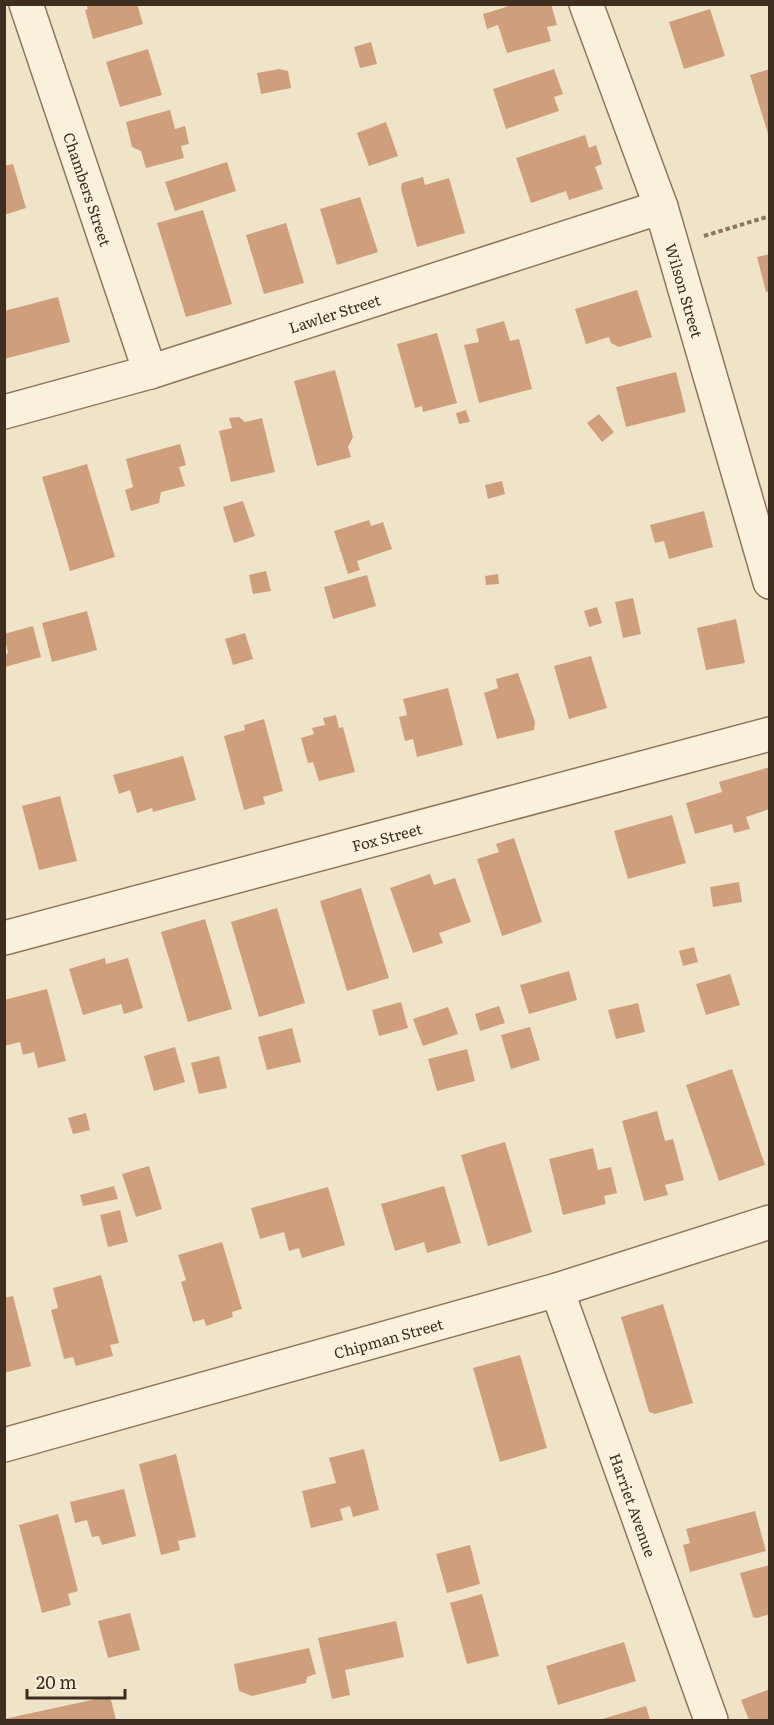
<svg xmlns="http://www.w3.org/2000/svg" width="774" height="1725" font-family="Literata,serif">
<rect width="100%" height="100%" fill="#f0e4c8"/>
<!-- building -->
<g fill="#cf9f7d">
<path d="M 86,4 L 137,4 L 143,24 L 93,39 L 85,10 L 88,9 Z"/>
<path d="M 516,4 L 551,4 L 557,25 L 547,27 L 551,41 L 507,53 L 498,25 L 487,29 L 483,14 Z"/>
<path d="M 710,9 L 725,56 L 684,69 L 669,22 Z"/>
<path d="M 371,42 L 377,64 L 360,68 L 354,47 Z"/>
<path d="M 148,49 L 162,95 L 120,107 L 106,62 Z"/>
<path d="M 279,69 L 288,71 L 291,88 L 261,94 L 257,73 Z"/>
<path d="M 554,69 L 563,94 L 554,97 L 559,111 L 506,129 L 493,89 Z"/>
<path d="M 770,69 L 770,137 L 769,137 L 750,75 Z"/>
<path d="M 170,110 L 175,129 L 185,126 L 189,144 L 181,146 L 184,158 L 146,168 L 141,151 L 132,147 L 126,122 Z"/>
<path d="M 386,122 L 398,156 L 369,166 L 357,133 Z"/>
<path d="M 585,135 L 589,148 L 596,145 L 602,164 L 595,167 L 603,189 L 569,200 L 566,191 L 531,203 L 516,158 Z"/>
<path d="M 227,162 L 236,191 L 175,211 L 165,182 Z"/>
<path d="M 13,164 L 26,208 L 4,215 L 4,166 Z"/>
<path d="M 423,177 L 425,185 L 449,178 L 465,233 L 417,247 L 401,189 L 402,183 Z"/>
<path d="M 360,197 L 378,252 L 337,265 L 320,209 Z"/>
<path d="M 203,210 L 232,304 L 186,317 L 157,223 Z"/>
<path d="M 286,223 L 304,283 L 264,294 L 246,235 Z"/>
<path d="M 770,254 L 770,291 L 766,292 L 757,257 Z"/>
<path d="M 637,290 L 652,337 L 619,347 L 611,343 L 609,337 L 586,344 L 575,309 Z"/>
<path d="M 58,297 L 70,342 L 4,359 L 4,311 Z"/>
<path d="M 504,321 L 510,341 L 519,339 L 532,389 L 479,403 L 464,345 L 479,342 L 476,329 Z"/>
<path d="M 437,333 L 457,403 L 423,412 L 422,406 L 415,408 L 397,344 Z"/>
<path d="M 335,370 L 353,437 L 348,447 L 351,457 L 317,466 L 294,381 Z"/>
<path d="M 676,372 L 686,412 L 626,427 L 616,387 Z"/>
<path d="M 466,410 L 470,422 L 459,424 L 456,413 Z"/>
<path d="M 599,414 L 614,432 L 602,442 L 587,423 Z"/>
<path d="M 239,417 L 245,422 L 262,418 L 275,472 L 231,482 L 219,431 L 232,428 L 229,418 Z"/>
<path d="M 180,444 L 186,465 L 179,467 L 185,486 L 161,492 L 159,503 L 131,511 L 125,490 L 133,487 L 126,459 Z"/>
<path d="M 87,464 L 115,557 L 70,571 L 42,477 Z"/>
<path d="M 502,481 L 505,494 L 488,499 L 485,485 Z"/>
<path d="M 243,501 L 255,536 L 234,543 L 223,507 Z"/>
<path d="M 704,511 L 713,547 L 669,559 L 664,541 L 655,543 L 650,525 Z"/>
<path d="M 369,520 L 371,526 L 383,522 L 392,549 L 357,561 L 360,570 L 348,574 L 334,531 Z"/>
<path d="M 266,571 L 271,591 L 253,594 L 249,575 Z"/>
<path d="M 498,574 L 499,584 L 486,585 L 485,576 Z"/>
<path d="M 367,575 L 376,606 L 333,619 L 324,587 Z"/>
<path d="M 633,598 L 641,634 L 623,638 L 615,602 Z"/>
<path d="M 597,607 L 602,623 L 589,627 L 584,611 Z"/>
<path d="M 87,611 L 97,650 L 52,662 L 42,623 Z"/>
<path d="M 736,619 L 745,663 L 706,670 L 697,628 Z"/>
<path d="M 33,626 L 41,657 L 5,667 L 5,655 L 8,653 L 4,634 Z"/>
<path d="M 245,633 L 253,659 L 233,665 L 225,639 Z"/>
<path d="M 591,656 L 607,708 L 569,719 L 554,666 Z"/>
<path d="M 518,673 L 535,722 L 534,730 L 497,739 L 484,693 L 498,688 L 496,679 Z"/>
<path d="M 448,688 L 463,745 L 417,757 L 413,739 L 405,741 L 399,717 L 407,715 L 403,699 Z"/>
<path d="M 336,715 L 339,728 L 343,727 L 355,772 L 319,781 L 313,762 L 308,763 L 301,738 L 314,734 L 312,728 L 325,725 L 323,718 Z"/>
<path d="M 264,719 L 283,791 L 263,797 L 265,804 L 244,810 L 224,736 L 245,730 L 244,725 Z"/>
<path d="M 183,756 L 196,800 L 153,812 L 152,808 L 137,813 L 130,790 L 119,794 L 113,775 Z"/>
<path d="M 770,767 L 770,809 L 746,817 L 750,829 L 734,833 L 732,824 L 695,834 L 686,803 L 722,792 L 719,782 Z"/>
<path d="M 60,796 L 77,861 L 39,870 L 22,806 Z"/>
<path d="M 672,815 L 686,863 L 628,879 L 614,831 Z"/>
<path d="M 514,838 L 542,922 L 502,936 L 477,859 L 499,852 L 496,844 Z"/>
<path d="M 430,874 L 434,885 L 455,878 L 471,922 L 439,933 L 443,943 L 413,953 L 390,888 Z"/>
<path d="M 739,882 L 742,902 L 713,907 L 710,887 Z"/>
<path d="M 361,888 L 389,978 L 347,991 L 320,901 Z"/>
<path d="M 277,908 L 305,1003 L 259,1017 L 231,922 Z"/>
<path d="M 205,919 L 232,1009 L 188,1022 L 161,932 Z"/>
<path d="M 694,947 L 698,962 L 683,966 L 679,951 Z"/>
<path d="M 105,958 L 106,964 L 128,958 L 143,1008 L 124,1014 L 121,1004 L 83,1015 L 69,969 Z"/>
<path d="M 569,971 L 577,1000 L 529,1014 L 520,985 Z"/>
<path d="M 730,974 L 740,1005 L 706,1015 L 696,984 Z"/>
<path d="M 47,989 L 66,1061 L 38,1068 L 34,1052 L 23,1055 L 20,1042 L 4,1046 L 4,1000 Z"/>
<path d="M 401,1002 L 408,1028 L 379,1036 L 372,1010 Z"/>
<path d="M 638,1003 L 645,1032 L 616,1039 L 608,1010 Z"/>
<path d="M 499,1006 L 505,1023 L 480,1031 L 475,1014 Z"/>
<path d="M 448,1007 L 458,1034 L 423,1046 L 413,1019 Z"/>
<path d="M 530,1027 L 540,1060 L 511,1069 L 501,1035 Z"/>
<path d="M 292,1028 L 301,1062 L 267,1070 L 258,1037 Z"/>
<path d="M 175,1047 L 185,1082 L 154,1091 L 144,1056 Z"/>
<path d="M 467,1049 L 475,1081 L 437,1091 L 428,1059 Z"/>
<path d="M 219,1056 L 227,1088 L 199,1094 L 191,1063 Z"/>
<path d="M 732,1069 L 765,1165 L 719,1181 L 686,1085 Z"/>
<path d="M 657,1111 L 665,1141 L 673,1139 L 684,1180 L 665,1185 L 668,1195 L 644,1201 L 622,1121 Z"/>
<path d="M 86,1113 L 90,1130 L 73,1134 L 68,1118 Z"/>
<path d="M 505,1142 L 532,1232 L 488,1246 L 461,1155 Z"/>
<path d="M 593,1148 L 598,1170 L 611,1167 L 617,1193 L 604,1196 L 606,1204 L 563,1215 L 549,1159 Z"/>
<path d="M 149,1166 L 162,1209 L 136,1217 L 122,1174 Z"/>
<path d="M 114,1186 L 118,1199 L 83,1206 L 80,1195 Z"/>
<path d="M 444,1186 L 461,1243 L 427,1253 L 424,1242 L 395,1251 L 381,1204 Z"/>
<path d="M 328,1187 L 345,1245 L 302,1258 L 299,1248 L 289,1251 L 284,1232 L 260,1239 L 251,1208 Z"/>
<path d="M 120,1210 L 128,1242 L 108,1247 L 100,1215 Z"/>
<path d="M 222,1242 L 242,1309 L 232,1312 L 233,1317 L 206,1326 L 204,1319 L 193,1322 L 181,1282 L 186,1280 L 178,1255 Z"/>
<path d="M 101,1275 L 119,1343 L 110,1345 L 113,1356 L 76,1366 L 73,1357 L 64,1359 L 51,1310 L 58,1308 L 53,1288 Z"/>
<path d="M 13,1296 L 31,1366 L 4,1373 L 4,1298 Z"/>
<path d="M 663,1304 L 693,1403 L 655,1414 L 649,1412 L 621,1317 Z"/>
<path d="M 520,1355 L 547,1448 L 500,1462 L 473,1368 Z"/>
<path d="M 364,1449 L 379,1510 L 353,1517 L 350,1506 L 340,1509 L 343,1520 L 311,1528 L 302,1491 L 336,1483 L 329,1458 Z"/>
<path d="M 176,1454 L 196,1537 L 178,1541 L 180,1550 L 161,1555 L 139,1464 Z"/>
<path d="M 124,1489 L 136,1536 L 102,1545 L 99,1536 L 92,1537 L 87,1520 L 75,1523 L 70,1502 Z"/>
<path d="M 755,1511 L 766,1551 L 690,1572 L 683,1545 L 690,1543 L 686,1529 Z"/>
<path d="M 58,1514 L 78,1591 L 68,1594 L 71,1605 L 42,1613 L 19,1525 Z"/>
<path d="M 470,1545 L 480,1584 L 447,1593 L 436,1554 Z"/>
<path d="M 770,1565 L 770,1614 L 757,1618 L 753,1617 L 740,1573 Z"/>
<path d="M 482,1594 L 499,1656 L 467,1664 L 450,1603 Z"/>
<path d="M 130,1613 L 140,1650 L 108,1658 L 98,1621 Z"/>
<path d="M 396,1621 L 404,1657 L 345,1670 L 350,1695 L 332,1699 L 318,1638 Z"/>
<path d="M 624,1642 L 636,1681 L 558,1705 L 546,1666 Z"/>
<path d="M 309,1648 L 316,1674 L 307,1677 L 306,1683 L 252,1696 L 239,1691 L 234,1664 Z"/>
<path d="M 770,1689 L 770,1720 L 749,1720 L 741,1700 Z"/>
<path d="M 110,1696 L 116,1720 L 4,1720 L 4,1719 Z"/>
<path d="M 646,1706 L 650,1720 L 599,1720 Z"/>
</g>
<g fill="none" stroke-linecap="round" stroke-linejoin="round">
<defs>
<g id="minor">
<path id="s1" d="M 26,4 L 150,372"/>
<path id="s2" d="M 586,4 L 661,207 L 770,582"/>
<path id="s3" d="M 4,412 L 150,372 L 661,207"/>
<path id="s4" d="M 4,938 L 770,734"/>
<path id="s5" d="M 557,1290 L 711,1720"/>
<path id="s6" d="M 4,1445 L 557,1290 L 770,1222"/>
</g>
</defs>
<!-- minor casing -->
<use href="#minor" stroke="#8d765c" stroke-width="36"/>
<!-- path -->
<path stroke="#8d765c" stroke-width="4" stroke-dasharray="4.5 3" stroke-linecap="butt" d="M 704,236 L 770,216"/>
<!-- minor -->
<use href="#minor" stroke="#faf1dc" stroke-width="33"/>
</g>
<g text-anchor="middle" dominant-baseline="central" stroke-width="4.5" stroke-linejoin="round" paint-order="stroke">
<!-- street labels -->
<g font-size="15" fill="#3d2e20" stroke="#f7eed8">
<text stroke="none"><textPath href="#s1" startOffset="195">Chambers Street</textPath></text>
<text stroke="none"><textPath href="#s2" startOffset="303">Wilson Street</textPath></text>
<text stroke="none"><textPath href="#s3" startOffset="345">Lawler Street</textPath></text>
<text stroke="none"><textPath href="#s4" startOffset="396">Fox Street</textPath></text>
<text stroke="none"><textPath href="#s6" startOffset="399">Chipman Street</textPath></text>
<text stroke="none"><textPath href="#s5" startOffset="228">Harriet Avenue</textPath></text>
</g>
</g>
<!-- border -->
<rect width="774" height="1725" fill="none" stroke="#3d2e20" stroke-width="12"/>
<!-- scale -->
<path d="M27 1689v9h98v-9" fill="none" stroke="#3d2e20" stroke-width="3"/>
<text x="36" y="1689" font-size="18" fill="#3d2e20" stroke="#f7eed8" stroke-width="4.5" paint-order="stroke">20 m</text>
</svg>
